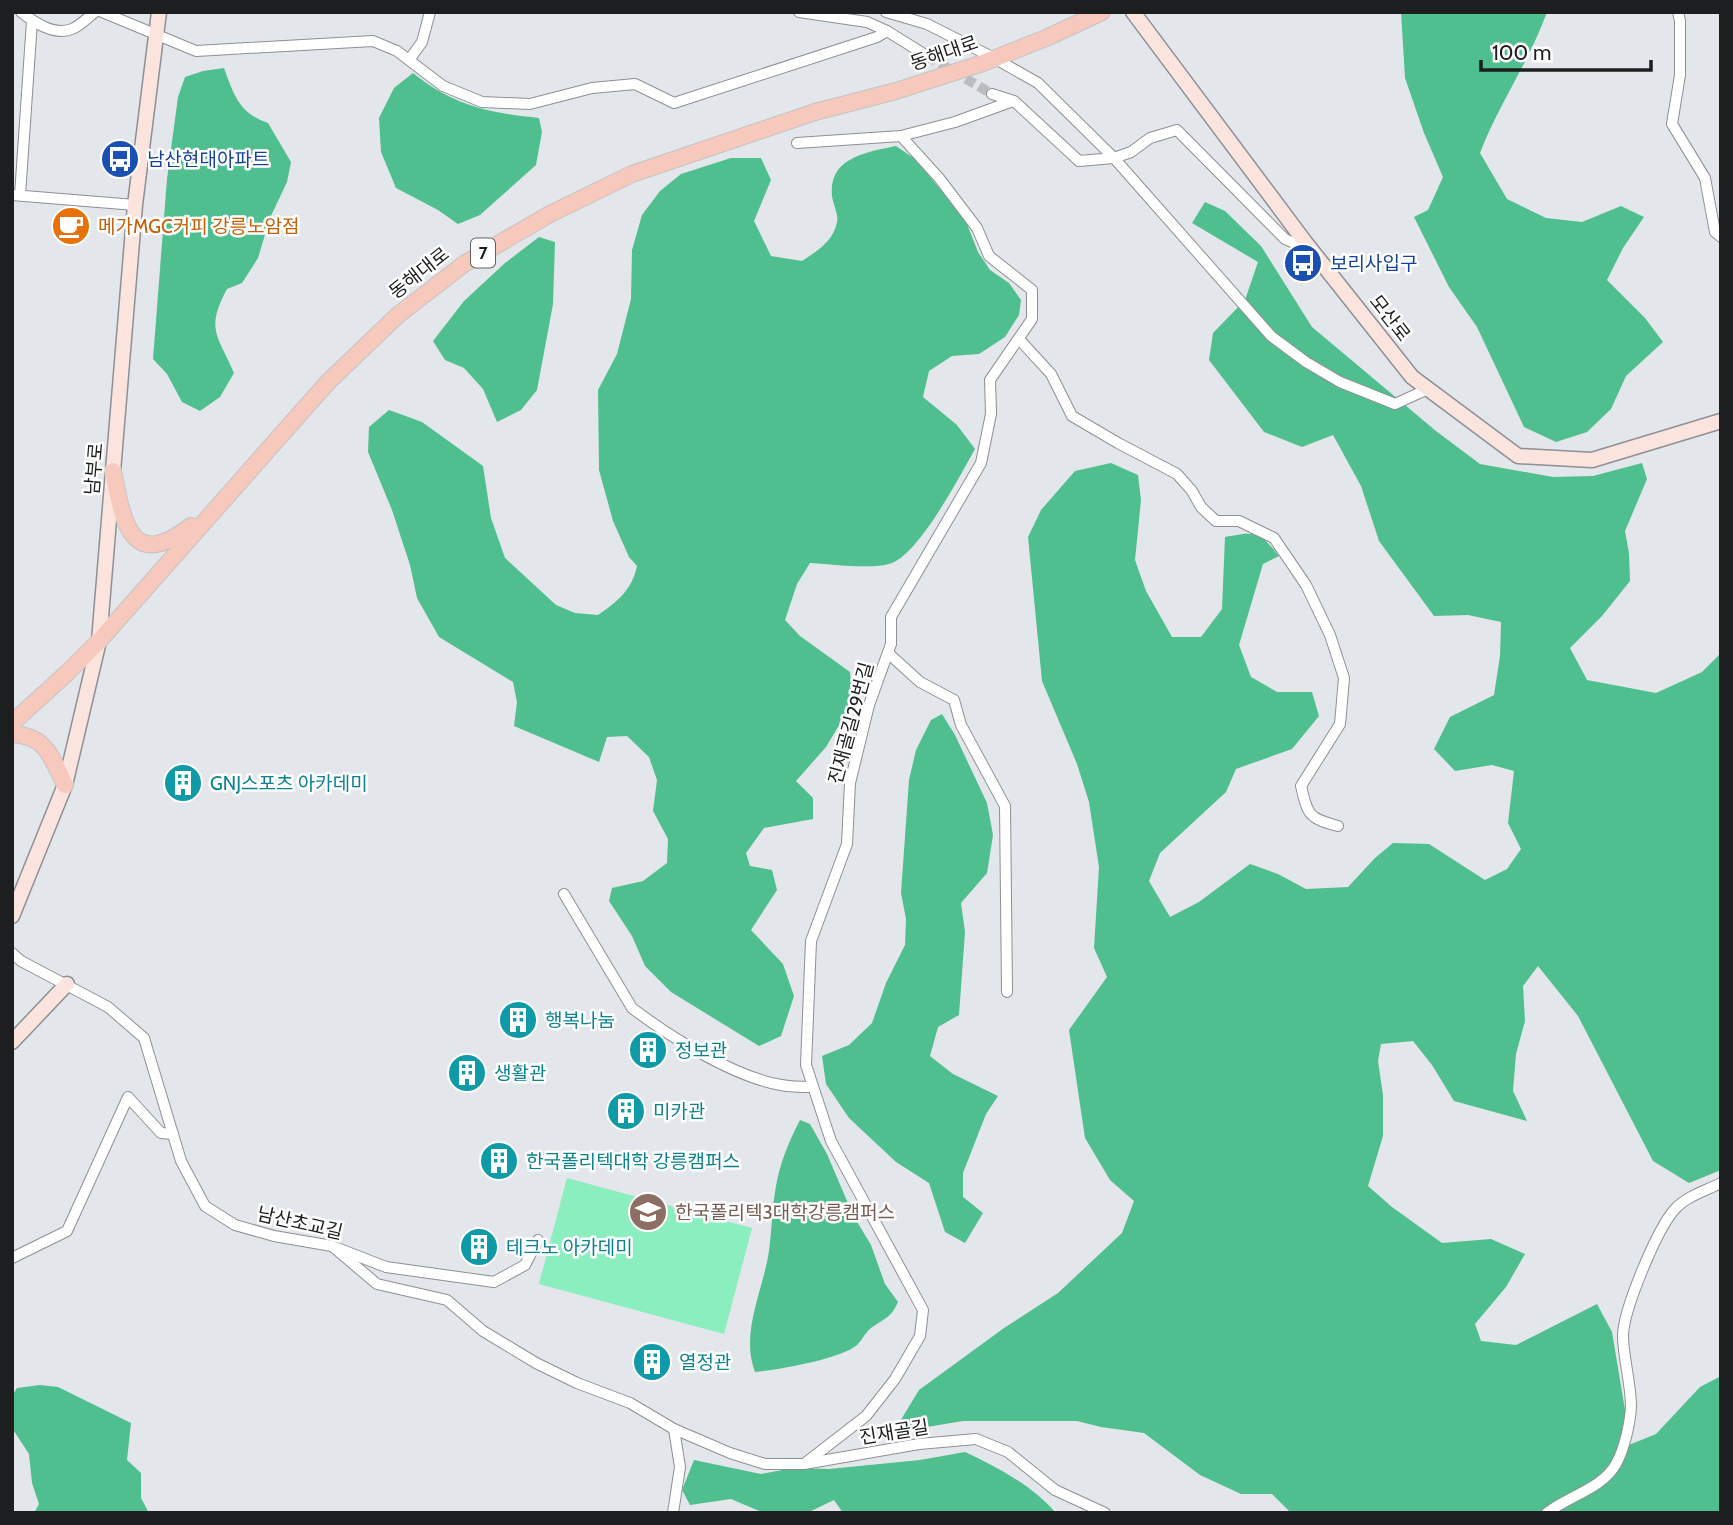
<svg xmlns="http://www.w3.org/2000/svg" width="1733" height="1525" font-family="Cabin,'Noto Sans KR',sans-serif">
<rect width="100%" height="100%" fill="#e3e6ea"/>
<!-- green -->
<path fill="#8beebf" d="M 567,1178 L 752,1228 L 724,1334 L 539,1284 Z"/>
<!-- forest -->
<g fill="#50bf8f">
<path d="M 1401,12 L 1484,14 L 1487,12 L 1547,12 C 1529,62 1499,104 1480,153 L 1507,199 L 1546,218 L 1582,222 L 1621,206 L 1644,217 L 1623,248 L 1607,280 L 1645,318 L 1663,342 L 1626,376 L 1611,409 L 1587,432 L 1556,442 L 1524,427 L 1477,327 L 1449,287 L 1414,217 L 1428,210 L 1443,177 L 1424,133 L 1405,78 Z"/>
<path d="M 224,68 C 234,95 239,113 268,123 L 291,162 L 287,182 L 270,218 L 258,258 L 242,283 L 227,289 C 205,330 218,335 234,373 L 220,397 L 200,411 L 182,402 L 167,374 L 153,359 L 167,179 L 178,97 L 185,77 L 203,71 Z"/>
<path d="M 413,73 C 452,105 489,113 539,118 L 542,132 L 536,165 L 480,215 L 458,224 L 438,210 L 396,188 L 381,152 L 379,118 L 394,88 Z"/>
<path d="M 896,146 L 915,159 L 965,219 L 978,252 L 990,270 L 1009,283 L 1021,300 L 1019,315 L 1005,337 L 979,354 L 952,356 L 929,371 L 923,397 L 957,425 L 975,449 C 960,476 920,552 892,563 C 875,570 829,564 810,563 L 797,584 L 785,620 L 800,636 L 850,672 L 853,702 L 826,747 L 796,781 L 813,798 L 813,819 L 764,828 L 746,853 L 750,866 L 772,870 L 777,890 L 751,930 L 783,964 L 794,996 L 781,1036 L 759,1046 L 671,992 L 645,966 L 632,936 L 609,901 L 612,888 L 643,881 L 667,863 L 668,839 L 653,811 L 657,780 L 649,757 L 627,736 L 607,737 L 599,762 L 514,726 L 517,702 L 513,682 L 439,637 L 417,598 L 410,565 L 392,510 L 368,452 L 369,427 L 389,410 L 422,422 L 483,466 L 491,518 L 505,558 L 556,605 L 575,613 L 598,615 C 617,602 632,590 637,566 L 629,557 L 613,521 L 599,470 L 598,390 L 617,354 L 631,299 L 632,250 L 642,215 L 660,191 L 681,174 L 731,158 L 761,158 L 771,180 L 754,221 L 771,256 L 802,261 C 817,251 833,242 837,222 C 839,215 833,204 832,196 C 828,157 868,152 896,146 Z"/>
<path d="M 1205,202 L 1225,211 L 1261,246 L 1312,327 L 1436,431 L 1480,464 L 1553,477 L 1593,476 L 1642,463 L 1647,479 L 1625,531 L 1629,553 L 1630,581 L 1602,616 L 1570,648 L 1587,680 L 1656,693 L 1702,672 L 1721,653 L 1721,1170 L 1689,1183 L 1653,1161 L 1578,1016 L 1538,966 L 1523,986 L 1525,1021 L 1516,1054 L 1513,1091 L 1527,1121 L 1454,1101 L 1432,1065 L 1413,1041 L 1381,1044 L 1378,1061 L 1383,1095 L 1383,1136 L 1368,1186 L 1392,1207 L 1442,1243 L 1491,1239 L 1525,1254 L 1506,1287 L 1475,1324 L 1481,1341 L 1516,1345 L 1597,1304 L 1612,1332 L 1626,1416 L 1624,1447 L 1656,1434 L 1700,1387 L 1721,1376 L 1721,1513 L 1291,1513 L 1272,1494 L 1241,1494 L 1200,1475 L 1144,1433 L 1101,1427 L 1077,1421 L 963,1421 L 927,1427 L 896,1428 L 919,1390 L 1004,1328 L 1058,1293 L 1122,1233 L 1134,1201 L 1110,1180 L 1085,1138 L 1069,1030 L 1107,977 L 1094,948 L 1099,867 L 1089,802 L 1077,764 L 1042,681 L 1028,537 L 1041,510 L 1075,471 L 1111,463 L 1138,475 L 1141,500 L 1135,560 L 1146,591 L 1172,637 L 1201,637 L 1222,609 L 1225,537 C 1256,531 1259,531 1279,556 L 1263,564 L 1239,645 L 1251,677 L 1277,692 L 1312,692 L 1319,716 L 1292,749 L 1236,769 L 1226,792 L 1160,853 L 1149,881 L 1170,917 L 1199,902 L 1250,864 L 1278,874 L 1306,889 L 1348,887 L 1375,858 L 1393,843 L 1429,844 L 1485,880 L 1507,869 L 1521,849 L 1508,823 L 1514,771 L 1492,765 L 1455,771 L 1434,749 L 1450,717 L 1494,695 L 1500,656 L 1501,622 L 1468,615 L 1434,616 L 1379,541 L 1361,486 L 1333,435 L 1302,447 L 1264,432 L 1209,360 L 1213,333 L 1245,300 L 1258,262 L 1192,223 Z"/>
<path d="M 539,237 L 555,242 L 553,304 L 537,390 L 521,410 L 497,422 L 483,389 L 464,368 L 445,360 L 433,341 L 464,301 L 505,263 Z"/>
<path d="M 942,714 L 955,735 L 987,803 L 993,835 L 987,873 L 961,903 L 965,932 L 959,1015 L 938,1027 L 930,1056 L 953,1074 L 998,1096 L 986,1114 L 963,1173 L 963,1197 L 983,1213 L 965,1243 L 945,1232 L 929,1183 L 896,1162 L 849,1118 L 826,1084 L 822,1056 L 849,1045 L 872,1023 L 886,983 L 905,945 L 906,919 L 901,893 L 909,780 L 916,750 L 931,720 Z"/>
<path d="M 800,1120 L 810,1124 L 827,1154 L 853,1215 L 871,1245 L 885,1284 L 898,1302 C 891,1318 885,1318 871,1328 C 865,1333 862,1340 857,1345 C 841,1359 777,1370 755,1372 C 740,1333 763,1291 769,1251 C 772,1229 772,1207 776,1186 C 780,1163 789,1141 800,1120 Z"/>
<path d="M 40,1385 L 58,1387 L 131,1423 L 127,1460 L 141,1473 L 141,1498 L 149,1513 L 34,1513 L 39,1504 L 32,1483 L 29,1454 L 12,1428 L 12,1396 L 17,1388 Z"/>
<path d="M 965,1452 C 999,1468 1031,1485 1056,1513 L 843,1513 L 834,1500 L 807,1513 L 764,1513 L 731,1499 L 690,1505 L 682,1490 L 694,1460 L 761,1474 L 794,1468 L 829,1469 L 920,1460 Z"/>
</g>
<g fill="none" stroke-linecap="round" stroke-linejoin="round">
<!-- street-tunnel -->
<path stroke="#bbbec1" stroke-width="10" stroke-dasharray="10 5" stroke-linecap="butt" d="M 927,56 L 992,94"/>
<defs>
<g id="street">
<path d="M 21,12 C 35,23 54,36 72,29 C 80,26 88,17 95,12"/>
<path d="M 102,12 L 196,51 L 373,41 L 397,51 L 443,86 L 482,102 L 530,104 L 592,88 L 635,84 L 674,103 L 877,37 L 887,31"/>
<path d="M 799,12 L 867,22 L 887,31 L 927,56"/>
<path d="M 886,12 L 927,24 L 994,58 L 1038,83 L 1114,158 L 1271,336 L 1306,362 L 1340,382 L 1395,404 L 1428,389"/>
<path d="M 1678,12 L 1680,21 L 1680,75 L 1672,124 L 1705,178 L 1715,232 L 1721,237"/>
<path d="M 409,60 L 422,42 L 430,12"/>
<path d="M 992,94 L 1014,101 L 1079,161 L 1114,158 L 1131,152 L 1150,138 L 1177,130 L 1285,239 L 1294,243 L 1305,242"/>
<path d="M 797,143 L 901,136 L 955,122 L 1013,101"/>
<path d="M 12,195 L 135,205"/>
<path d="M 20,195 L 32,21"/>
<path d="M 1019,339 L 1051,374 L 1072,416 L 1118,443 L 1177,474 L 1192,491 L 1201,507 L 1216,521 L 1239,521 L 1274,538 L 1306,585 L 1330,635 L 1344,678 L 1340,724 L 1301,786 C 1308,816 1309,818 1338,826"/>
<path d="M 888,653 L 920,682 L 954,700 L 961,725 L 1005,806 L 1007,992"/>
<path d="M 564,894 L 632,1008 C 670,1037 734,1077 781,1085 C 791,1087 803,1087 813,1087"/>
<path d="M 12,953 L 21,961 L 108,1007 L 144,1038 L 181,1161 L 205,1206 L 235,1225 L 274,1236 L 332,1246 L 386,1267 L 494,1282 L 525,1265 L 538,1240"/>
<path d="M 332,1246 L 377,1284 L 447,1300 L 483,1331 L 536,1363 L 577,1383 L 630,1403 L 674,1429 L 730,1453 L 765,1464 L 804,1464 L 919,1444 L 976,1439 L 1008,1452 L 1055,1490 L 1105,1513"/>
<path d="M 12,1258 L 67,1231 L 128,1097 L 161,1133 L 173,1134"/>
<path d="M 804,1464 L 866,1416 L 895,1379 L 920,1336 L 923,1310 L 831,1141 L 806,1065 L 811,941 L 847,844 L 850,783 L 869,705 L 891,644 L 891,617 L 981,463 L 991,414 L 990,380 L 1032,319 L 1032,290 L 989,256 L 977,228 L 939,178 L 901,136"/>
<path d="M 673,1513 L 680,1467 L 674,1429"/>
<path d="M 1547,1513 C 1568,1496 1602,1489 1616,1464 C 1624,1450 1630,1424 1631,1407 C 1631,1384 1624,1361 1623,1338 C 1622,1312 1657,1229 1675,1209 C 1687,1196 1705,1191 1721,1183"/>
</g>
<g id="secondary">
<path d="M 1133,12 L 1305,242 L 1412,377 L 1518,456 L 1592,460 L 1721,421"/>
<path d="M 12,916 L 65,785 L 99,641 L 135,205 L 159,12"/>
<path d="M 12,1042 L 67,984"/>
</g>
<g id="primary">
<path d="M 113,471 C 123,521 130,573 191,526"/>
<path d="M 12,723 L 67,673 L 99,641 L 328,382 L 398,315 L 464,264 L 550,214 L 632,174 L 815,112 L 896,91 L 983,63 L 1046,38 L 1102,12"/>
<path d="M 12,734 C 47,736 51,757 65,785"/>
</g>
</defs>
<!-- street casing -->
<use href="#street" stroke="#8d9094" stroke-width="12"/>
<!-- secondary casing -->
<use href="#secondary" stroke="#8d9094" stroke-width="17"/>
<!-- primary casing -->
<use href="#primary" stroke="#c4c4c5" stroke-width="18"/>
<!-- street -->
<use href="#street" stroke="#fff" stroke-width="10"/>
<!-- secondary -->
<use href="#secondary" stroke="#fbe4de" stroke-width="14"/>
<!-- primary -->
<use href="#primary" stroke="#f7c8bc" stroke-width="16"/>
</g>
<!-- icons -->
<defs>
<symbol id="bus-disc" viewBox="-11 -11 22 22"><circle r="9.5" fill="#1a4fb4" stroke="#fff"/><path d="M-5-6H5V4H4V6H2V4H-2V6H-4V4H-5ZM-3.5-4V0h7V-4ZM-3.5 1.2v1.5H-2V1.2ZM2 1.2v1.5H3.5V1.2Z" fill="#fff"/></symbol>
<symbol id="cafe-disc" viewBox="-11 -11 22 22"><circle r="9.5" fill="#e8710a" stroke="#fff"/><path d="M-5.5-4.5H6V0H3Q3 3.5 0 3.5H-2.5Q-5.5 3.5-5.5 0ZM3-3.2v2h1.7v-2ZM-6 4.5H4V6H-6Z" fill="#fff"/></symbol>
<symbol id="building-disc" viewBox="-11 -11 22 22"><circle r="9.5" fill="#0f9aa8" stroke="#fff"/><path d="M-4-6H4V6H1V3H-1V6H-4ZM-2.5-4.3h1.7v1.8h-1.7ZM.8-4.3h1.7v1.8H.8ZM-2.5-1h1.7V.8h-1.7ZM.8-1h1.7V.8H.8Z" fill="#fff"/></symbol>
<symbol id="university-disc" viewBox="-11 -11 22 22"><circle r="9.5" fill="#8d6e63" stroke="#fff"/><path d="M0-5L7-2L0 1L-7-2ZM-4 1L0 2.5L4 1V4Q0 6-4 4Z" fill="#fff"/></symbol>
</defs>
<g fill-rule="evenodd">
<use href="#bus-disc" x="98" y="137" width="44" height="44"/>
<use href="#cafe-disc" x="49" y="204" width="44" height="44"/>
<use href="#bus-disc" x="1281" y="241" width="44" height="44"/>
<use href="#building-disc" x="161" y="761" width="44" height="44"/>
<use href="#building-disc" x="496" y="998" width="44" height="44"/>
<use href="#building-disc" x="626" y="1028" width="44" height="44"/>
<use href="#building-disc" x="445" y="1051" width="44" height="44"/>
<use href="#building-disc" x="604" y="1089" width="44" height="44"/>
<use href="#building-disc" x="477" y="1139" width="44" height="44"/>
<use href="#university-disc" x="626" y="1190" width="44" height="44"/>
<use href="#building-disc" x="457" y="1225" width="44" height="44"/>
<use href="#building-disc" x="630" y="1340" width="44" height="44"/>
</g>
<g text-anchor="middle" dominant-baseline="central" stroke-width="5" stroke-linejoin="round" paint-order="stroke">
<!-- shield labels -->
<rect fill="#fff" stroke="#606262" stroke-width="2" x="471" y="238.5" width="24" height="29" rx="5"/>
<g font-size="18" font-weight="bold" fill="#1c1e1f">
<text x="483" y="253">7</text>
</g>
<!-- street labels -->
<g font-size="19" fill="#1c1e1f" stroke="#fff">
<text transform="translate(944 53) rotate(-19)">동해대로</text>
<text transform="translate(419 273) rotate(-38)">동해대로</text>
<text transform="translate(1390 318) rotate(52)">모산로</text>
<text transform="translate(94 469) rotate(-85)">남부로</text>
<text transform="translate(851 723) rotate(-75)">진재골길29번길</text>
<text transform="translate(300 1223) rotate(13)">남산초교길</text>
<text transform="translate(894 1432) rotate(-9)">진재골길</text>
</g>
<!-- transit labels -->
<g font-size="19" fill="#164399" stroke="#fff" text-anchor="start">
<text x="147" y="159">남산현대아파트</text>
<text x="1330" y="263">보리사입구</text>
</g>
<!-- food labels -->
<g font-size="19" fill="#c56008" stroke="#fff" text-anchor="start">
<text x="98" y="226">메가MGC커피 강릉노암점</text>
</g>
<!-- culture labels -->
<g font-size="19" fill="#0d838f" stroke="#fff" text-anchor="start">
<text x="210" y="783">GNJ스포츠 아카데미</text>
<text x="545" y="1020">행복나눔</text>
<text x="675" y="1050">정보관</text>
<text x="494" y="1073">생활관</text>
<text x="653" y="1111">미카관</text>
<text x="526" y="1161">한국폴리텍대학 강릉캠퍼스</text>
<text x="506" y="1247">테크노 아카데미</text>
<text x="679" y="1362">열정관</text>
</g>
<!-- education labels -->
<g font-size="19" fill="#785e54" stroke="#fff" text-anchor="start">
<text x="675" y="1212">한국폴리텍3대학강릉캠퍼스</text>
</g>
</g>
<!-- border -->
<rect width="1733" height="1525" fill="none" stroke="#1c1e1f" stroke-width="28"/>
<!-- scale -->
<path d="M1481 60v10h170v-10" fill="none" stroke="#1c1e1f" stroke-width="3.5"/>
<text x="1492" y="60" font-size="21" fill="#1c1e1f" stroke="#ffffff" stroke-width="5" paint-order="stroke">100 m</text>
</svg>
